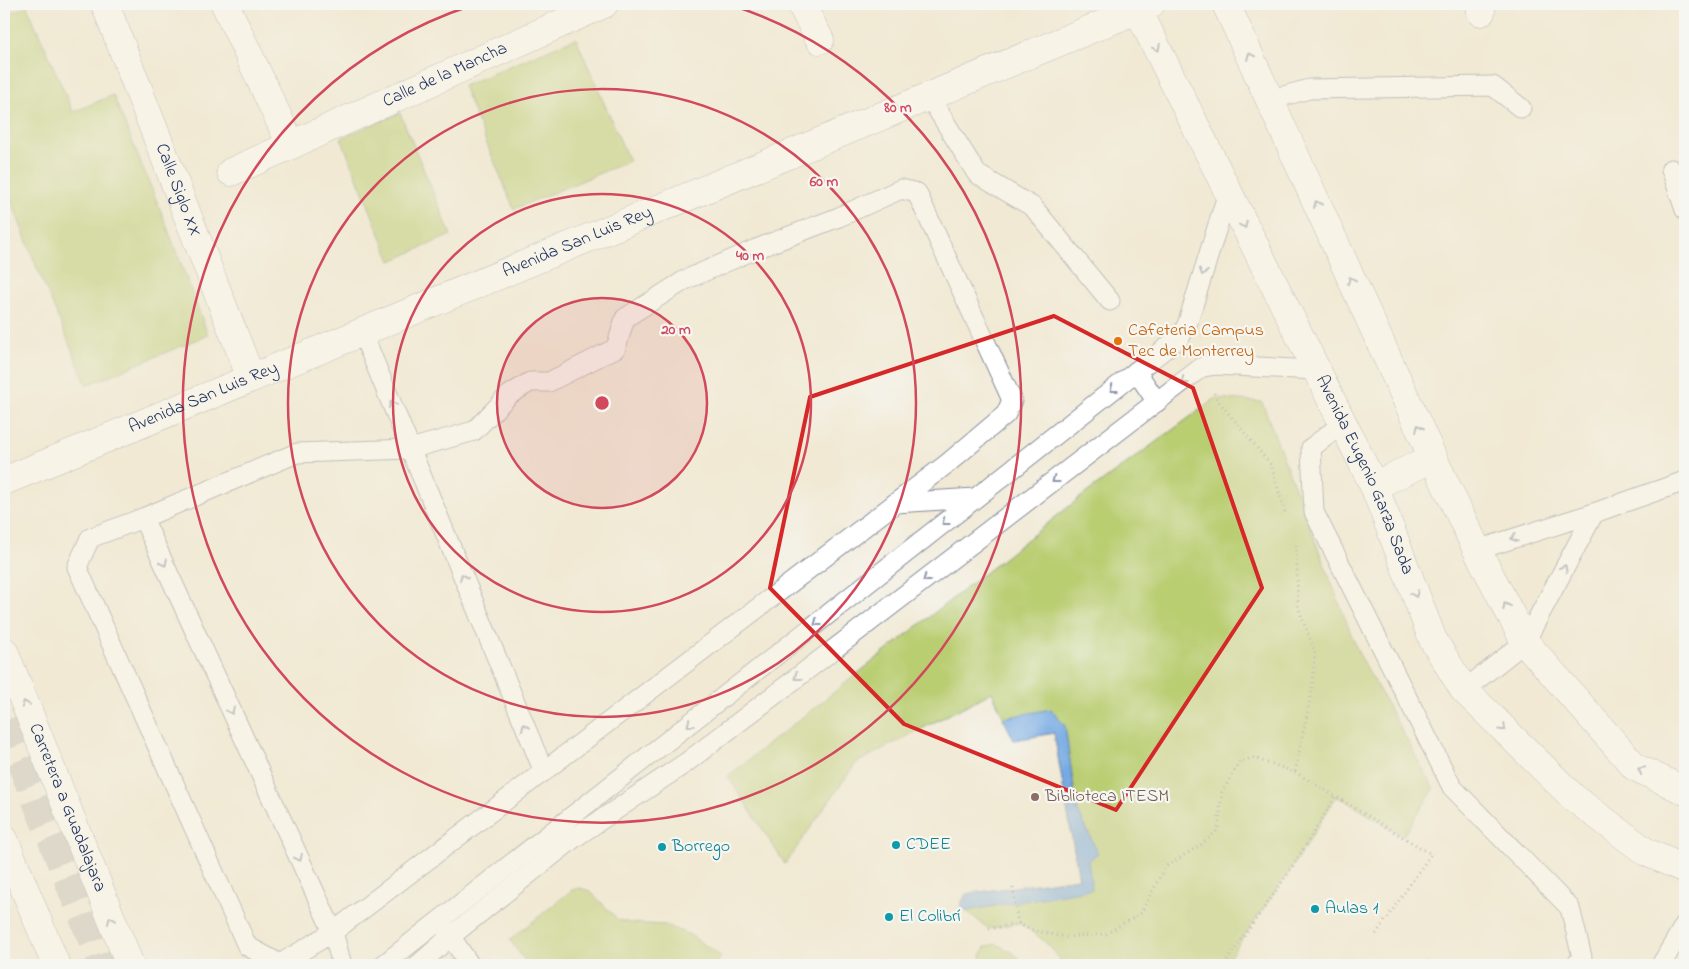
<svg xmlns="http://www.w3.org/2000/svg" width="1689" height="969" font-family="'Indie Flower',sans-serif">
<rect width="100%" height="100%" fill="#f6f6f2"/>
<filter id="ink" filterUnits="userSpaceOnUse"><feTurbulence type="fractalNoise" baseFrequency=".02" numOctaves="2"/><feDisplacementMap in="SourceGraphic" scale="10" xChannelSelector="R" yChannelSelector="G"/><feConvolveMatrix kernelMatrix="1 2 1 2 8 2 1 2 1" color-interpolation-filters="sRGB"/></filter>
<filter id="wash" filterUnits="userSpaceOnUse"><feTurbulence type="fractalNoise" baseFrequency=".0096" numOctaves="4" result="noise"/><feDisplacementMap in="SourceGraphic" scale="20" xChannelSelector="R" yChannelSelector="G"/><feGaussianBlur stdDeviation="1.12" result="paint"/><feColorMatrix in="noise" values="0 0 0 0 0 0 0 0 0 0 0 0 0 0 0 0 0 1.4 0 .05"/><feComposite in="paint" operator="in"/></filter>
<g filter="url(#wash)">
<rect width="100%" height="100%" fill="#f1e9d4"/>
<!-- garden -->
<g fill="#b9cd71" stroke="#6a7e68">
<path d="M 27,6 L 73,112 L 113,95 L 162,214 L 208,335 L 87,385 L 37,268 L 4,182 L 4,16 Z"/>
<path d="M 576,38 L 629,161 L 514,209 L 463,86 Z"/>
<path d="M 400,113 L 451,235 L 391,261 L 341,138 Z"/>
<path d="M 1216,398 L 1262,402 L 1358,652 L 1434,789 L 1403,836 L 1343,799 L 1336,797 L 1289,872 L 1224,965 L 1063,965 C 1054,947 1035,932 1018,923 L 989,929 L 960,906 L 966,894 L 1079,878 L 1054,733 L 1014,740 L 992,692 L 856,763 L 785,864 L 728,776 L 1081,497 Z"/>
<path d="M 580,888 L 590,891 L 618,920 L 630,923 L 665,925 L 690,935 L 721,956 L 714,965 L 528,965 L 510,940 L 572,890 Z"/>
<path d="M 996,944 L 1012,952 L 1027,965 L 982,965 L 981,956 L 985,947 Z"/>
</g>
<!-- water -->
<path fill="#77aae3" stroke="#496ca0" d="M 1051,709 L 1065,726 L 1077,809 L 1098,853 L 1088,861 L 1092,889 L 966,911 L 960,906 L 966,894 L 1079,878 L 1054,733 L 1014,740 L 1003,718 Z"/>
</g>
<g filter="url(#ink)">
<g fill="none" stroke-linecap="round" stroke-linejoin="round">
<!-- minor-tunnel -->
<path stroke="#c6c4bc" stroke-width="28" stroke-dasharray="28 14" stroke-linecap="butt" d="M 4,721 L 102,965"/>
<defs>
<g id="service">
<path d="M 929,96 L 977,174 L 1033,207 L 1110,301"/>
<path d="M 1269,100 L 1309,89 L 1493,86 L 1521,108"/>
<path d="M 1671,169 L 1685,210"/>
<path d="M 901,189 L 917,193 L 1012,400 L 1006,414 L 948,463 L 333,932 L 280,964 L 247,946 L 77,567 L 90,538 L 143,518 L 297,453 L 410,449 L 474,431 L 509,395 L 530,382 L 549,382 L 616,348 L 625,318 L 685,280 L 756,249 L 839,217 Z"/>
<path d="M 362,332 L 544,772"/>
<path d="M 1136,371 L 1157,402"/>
<path d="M 1342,424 L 1311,448 L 1314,512 L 1452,787 L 1570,908 L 1582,957 L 1576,965"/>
<path d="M 895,503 L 975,498"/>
<path d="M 143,518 L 333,932 L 342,965"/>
<path d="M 1477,550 L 1594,513 L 1685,481"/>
<path d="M 1464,690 L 1525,642 L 1594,513"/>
<path d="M 444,927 L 470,965"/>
<path d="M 383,965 L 1180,337 L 1187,325 L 1228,192"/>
<path d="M 418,965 L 451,936 L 574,838 L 687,762 L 1202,367 L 1215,365 L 1316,370"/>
<path d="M 1661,965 L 1685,924"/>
</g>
<g id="minor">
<path id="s1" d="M 105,4 L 251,378"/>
<path d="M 225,4 L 291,145"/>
<path d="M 801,4 L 820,40"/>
<path d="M 1480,4 L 1481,12"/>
<path id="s2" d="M 231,172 L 604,4"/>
<path id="s3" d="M 4,481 L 1151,4"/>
<path id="s4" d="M 4,651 L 130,965"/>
</g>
<g id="tertiary">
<path id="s5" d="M 1135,4 L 1374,486 L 1433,640 L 1464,690 L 1574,798 L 1646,852 L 1685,869"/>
<path d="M 1226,4 L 1433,458 L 1477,550 L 1525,642 L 1635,767 L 1685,791"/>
<path d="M 1374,486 L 1433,458"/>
</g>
<path id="trunk" d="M 4,839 L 56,965"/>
</defs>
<!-- service casing -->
<use href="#service" stroke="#868c99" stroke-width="21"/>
<!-- minor casing -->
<use href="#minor" stroke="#868c99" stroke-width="29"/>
<!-- tertiary casing -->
<use href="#tertiary" stroke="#868c99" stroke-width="29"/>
<!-- trunk casing -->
<use href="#trunk" stroke="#868c99" stroke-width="29"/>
<!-- path -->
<g stroke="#868c99" stroke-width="3" stroke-dasharray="1 4" stroke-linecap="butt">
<path d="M 1214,393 L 1216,398 L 1271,465 L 1285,512"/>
<path d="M 1295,772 L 1431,854 L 1374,937"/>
<path d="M 1013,888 L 1018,923"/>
<path d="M 989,929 L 1018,923 L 1031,930 L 1066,937 L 1106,934 L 1141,913 L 1165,867 L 1201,845 L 1218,830 L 1222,792 L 1240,761 L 1253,758 L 1295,772 L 1312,690 L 1315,652 L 1298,607 L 1296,543"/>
<path d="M 1427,961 L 1434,965"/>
<path d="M 1224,965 L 1289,872 L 1336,796 L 1338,797"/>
</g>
<!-- service -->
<use href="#service" stroke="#fff" stroke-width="19"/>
<!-- minor -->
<use href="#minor" stroke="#fff" stroke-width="28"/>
<!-- tertiary -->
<use href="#tertiary" stroke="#fff" stroke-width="28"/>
<!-- trunk -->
<use href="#trunk" stroke="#fff" stroke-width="28"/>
</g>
<!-- one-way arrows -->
<defs><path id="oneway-chevron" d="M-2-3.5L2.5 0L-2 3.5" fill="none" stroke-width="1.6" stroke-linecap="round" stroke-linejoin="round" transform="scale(1.25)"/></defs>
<g stroke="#8d97ae">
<use href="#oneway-chevron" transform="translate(1157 48) rotate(64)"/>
<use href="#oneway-chevron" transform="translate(1250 56) rotate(-115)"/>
<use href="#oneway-chevron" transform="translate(1317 204) rotate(-114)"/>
<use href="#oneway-chevron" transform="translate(1244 225) rotate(64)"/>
<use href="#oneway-chevron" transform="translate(1203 272) rotate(107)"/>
<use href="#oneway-chevron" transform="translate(1351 280) rotate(-115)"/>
<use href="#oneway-chevron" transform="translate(1184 381) rotate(142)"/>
<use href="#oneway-chevron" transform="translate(1113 389) rotate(142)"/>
<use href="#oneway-chevron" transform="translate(392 404) rotate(-112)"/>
<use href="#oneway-chevron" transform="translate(1419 428) rotate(-115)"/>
<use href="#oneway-chevron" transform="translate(1055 480) rotate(143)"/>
<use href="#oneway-chevron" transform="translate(945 522) rotate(142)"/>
<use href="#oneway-chevron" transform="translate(1514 538) rotate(162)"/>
<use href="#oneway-chevron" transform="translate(164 563) rotate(65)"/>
<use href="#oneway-chevron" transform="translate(1564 568) rotate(-62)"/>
<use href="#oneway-chevron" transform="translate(463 577) rotate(-113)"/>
<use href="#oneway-chevron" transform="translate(926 579) rotate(143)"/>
<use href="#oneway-chevron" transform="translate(1415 594) rotate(69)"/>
<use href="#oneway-chevron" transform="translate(1506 606) rotate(-118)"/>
<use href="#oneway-chevron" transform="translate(817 623) rotate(142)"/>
<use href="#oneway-chevron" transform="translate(797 677) rotate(143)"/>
<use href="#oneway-chevron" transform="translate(25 704) rotate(-112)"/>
<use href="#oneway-chevron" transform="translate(231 711) rotate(65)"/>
<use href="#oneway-chevron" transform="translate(690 724) rotate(142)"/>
<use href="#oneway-chevron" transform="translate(525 727) rotate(-113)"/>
<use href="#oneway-chevron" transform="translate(1503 728) rotate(44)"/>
<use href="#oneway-chevron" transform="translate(1641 770) rotate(-153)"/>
<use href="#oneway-chevron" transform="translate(299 858) rotate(65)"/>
<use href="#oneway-chevron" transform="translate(111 920) rotate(-112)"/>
</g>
</g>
<!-- marked area -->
<path d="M0 0H1689V969H0ZM 1054,316 L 1193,388 L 1262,588 L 1116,810 L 904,724 L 770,588 L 810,397 Z" fill="#f1e9d4" fill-opacity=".55" fill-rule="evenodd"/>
<path fill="none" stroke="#d62828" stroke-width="4" stroke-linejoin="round" d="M 1054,316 L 1193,388 L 1262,588 L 1116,810 L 904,724 L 770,588 L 810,397 Z"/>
<!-- distance rings -->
<circle cx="602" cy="403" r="105" fill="#d1495b" fill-opacity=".12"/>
<g fill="none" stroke="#d1495b" stroke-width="2.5">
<circle cx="602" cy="403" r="105"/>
<circle cx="602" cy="403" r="209"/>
<circle cx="602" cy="403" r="314"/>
<path d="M731 5A419 419 0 1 1 473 5"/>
</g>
<!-- markers -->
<circle fill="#e8710a" stroke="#f6f6f2" stroke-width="2" cx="1118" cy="341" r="5"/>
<circle fill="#8d6e63" stroke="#f6f6f2" stroke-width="2" cx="1035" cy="797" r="5"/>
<g fill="#0f9aa8" stroke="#f6f6f2" stroke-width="2">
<circle cx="896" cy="845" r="5"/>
<circle cx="662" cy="847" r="5"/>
<circle cx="1315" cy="909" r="5"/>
<circle cx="889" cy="917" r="5"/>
</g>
<g text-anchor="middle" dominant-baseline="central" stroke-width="4.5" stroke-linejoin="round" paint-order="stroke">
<!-- street labels -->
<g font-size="18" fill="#1b2f5e" stroke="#f6f6f2">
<text stroke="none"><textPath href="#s2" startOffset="235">Calle de la Mancha</textPath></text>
<text stroke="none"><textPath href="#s1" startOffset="200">Calle Siglo XX</textPath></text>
<text stroke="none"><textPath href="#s3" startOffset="621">Avenida San Luis Rey</textPath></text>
<text stroke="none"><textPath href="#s3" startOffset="216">Avenida San Luis Rey</textPath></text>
<text stroke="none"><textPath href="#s5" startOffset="524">Avenida Eugenio Garza Sada</textPath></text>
<text stroke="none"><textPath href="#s4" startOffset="169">Carretera a Guadalajara</textPath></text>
</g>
<!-- food labels -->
<g font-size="18" fill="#c56008" stroke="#f6f6f2" text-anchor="start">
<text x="1128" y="331">Cafeteria Campus<tspan x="1128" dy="21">Tec de Monterrey</tspan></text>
</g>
<!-- education labels -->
<g font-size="18" fill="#785e54" stroke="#f6f6f2" text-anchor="start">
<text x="1045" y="797">Biblioteca ITESM</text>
</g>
<!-- culture labels -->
<g font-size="18" fill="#0d838f" stroke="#f6f6f2" text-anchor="start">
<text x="906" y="845">CDEE</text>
<text x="672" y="847">Borrego</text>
<text x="1325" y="909">Aulas 1</text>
<text x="899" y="917">El Colibrí</text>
</g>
</g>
<circle cx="602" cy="403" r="8" fill="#d1495b" stroke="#f6f6f2" stroke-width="2.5"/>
<g font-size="15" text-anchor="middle" font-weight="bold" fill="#d1495b" stroke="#f6f6f2" stroke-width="4.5" stroke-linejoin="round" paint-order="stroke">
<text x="898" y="112">80 m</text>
<text x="824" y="186">60 m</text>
<text x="750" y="260">40 m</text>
<text x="676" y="334">20 m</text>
</g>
<!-- margin -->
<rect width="1689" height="969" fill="none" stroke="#f6f6f2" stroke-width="20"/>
</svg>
